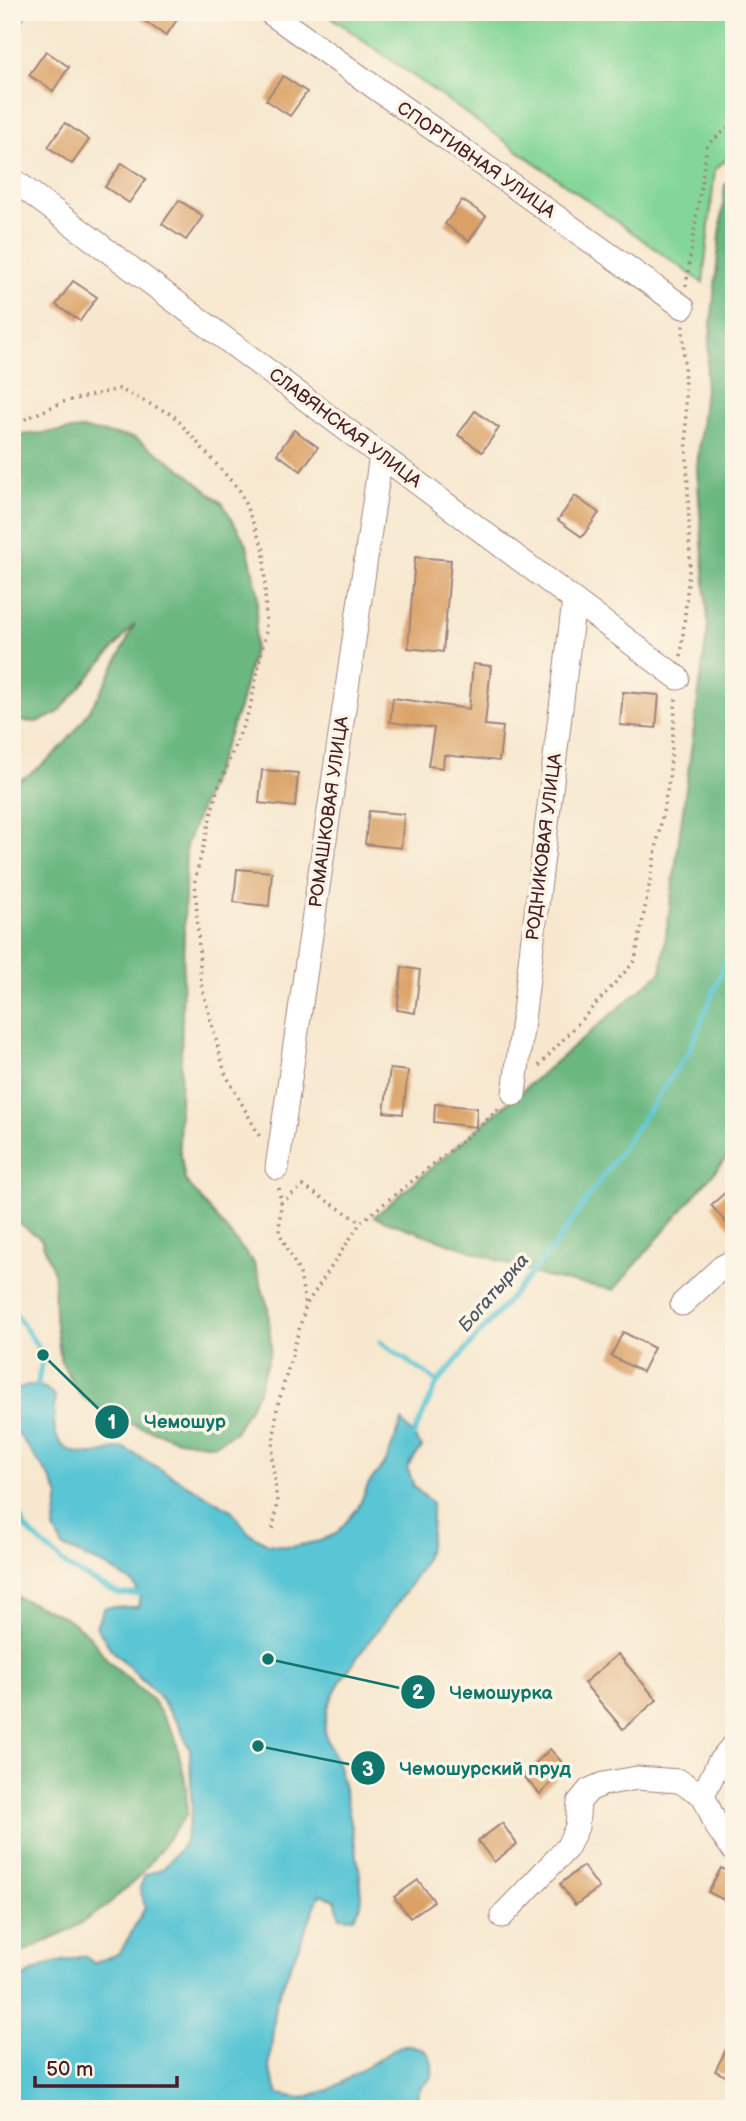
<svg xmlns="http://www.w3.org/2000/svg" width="746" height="2121" font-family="'Balsamiq Sans',sans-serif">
<rect width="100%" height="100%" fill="#fcf5e5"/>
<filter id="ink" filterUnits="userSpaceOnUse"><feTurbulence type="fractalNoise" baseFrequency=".0143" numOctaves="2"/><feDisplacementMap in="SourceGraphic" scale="14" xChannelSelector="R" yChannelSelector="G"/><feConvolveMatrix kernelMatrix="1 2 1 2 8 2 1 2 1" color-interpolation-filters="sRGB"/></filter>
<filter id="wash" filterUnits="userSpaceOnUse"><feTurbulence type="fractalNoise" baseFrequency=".00686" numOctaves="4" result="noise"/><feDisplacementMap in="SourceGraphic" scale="28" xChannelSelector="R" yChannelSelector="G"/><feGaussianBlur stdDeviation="1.57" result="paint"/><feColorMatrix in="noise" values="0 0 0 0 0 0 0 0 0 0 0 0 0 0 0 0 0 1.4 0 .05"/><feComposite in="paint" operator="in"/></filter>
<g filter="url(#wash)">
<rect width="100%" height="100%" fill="#f7e7ce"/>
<!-- green -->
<path fill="#83d697" stroke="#667a61" stroke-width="2" d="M 324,12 L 734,12 L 734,153 L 715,169 L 703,283 Z"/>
<!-- forest -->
<g fill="#6ab780" stroke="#5a6b56" stroke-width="2">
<path d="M 734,177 L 734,1149 L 614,1290 L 545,1277 L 374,1217 L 661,972 L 708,626 L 697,468 L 725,185 Z"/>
<path d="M 82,429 L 135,438 L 179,467 L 223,504 L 247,545 L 258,593 L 254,650 L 239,708 L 186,846 L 179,1145 L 185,1180 L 254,1263 L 268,1307 L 271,1349 L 258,1392 L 235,1432 L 214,1445 L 178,1440 L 118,1419 L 81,1396 L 61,1362 L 55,1318 L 54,1273 L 41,1239 L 12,1218 L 12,784 C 75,754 106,684 135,624 L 57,714 L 37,722 L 12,721 L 12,438 L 21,435 Z"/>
<path d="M 12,1595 L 65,1617 L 87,1633 L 109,1662 L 153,1701 L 175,1736 L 186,1785 L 187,1814 L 140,1876 L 104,1908 L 67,1932 L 12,1957 Z"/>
</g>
<!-- water -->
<path fill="#5ac5d4" stroke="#527280" stroke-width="2" d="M 28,1385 L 45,1388 L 55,1396 C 53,1427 50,1455 92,1454 C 103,1454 112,1448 124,1448 L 231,1510 L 249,1533 L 268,1544 L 291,1547 L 320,1541 L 336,1534 L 358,1508 L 369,1483 L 386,1462 L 402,1421 L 422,1447 L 407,1467 L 414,1487 L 432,1503 C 432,1521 432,1538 426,1556 C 419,1576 382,1625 367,1644 C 350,1668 328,1692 325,1723 C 323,1738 332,1749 337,1763 C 344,1785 365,1884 361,1904 C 360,1909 356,1914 353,1918 L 340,1917 L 335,1900 L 320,1894 L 276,2001 L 269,2069 L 278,2094 L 302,2098 L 329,2090 L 400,2046 C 425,2044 434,2053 432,2077 L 420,2089 L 412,2109 L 12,2109 L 13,1982 L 47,1965 L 84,1956 L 94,1963 L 120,1953 L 145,1908 L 140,1888 L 145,1875 L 164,1868 L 184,1844 L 192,1811 L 190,1750 L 180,1727 L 157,1694 L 111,1649 L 96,1626 L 105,1607 L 138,1607 L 140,1596 L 133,1583 L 106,1566 L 63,1547 L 54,1530 L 59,1496 L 49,1476 L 13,1427 L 12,1391 Z"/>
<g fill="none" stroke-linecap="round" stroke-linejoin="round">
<!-- stream -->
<g stroke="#5ac5d4" stroke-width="5">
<path d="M 12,1308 L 43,1355 L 36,1393"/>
<path d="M 380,1342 L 438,1382"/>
<path d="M 411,1440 L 438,1382 L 554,1247 L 690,1050 L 734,941"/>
<path d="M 12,1500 L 26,1529 L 69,1568 L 119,1594 L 144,1594"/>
</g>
</g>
<g id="blocks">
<!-- building -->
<g fill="#daa065">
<path d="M 132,12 L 182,12 L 166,36 Z"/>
<path d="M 46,51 L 69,67 L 53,91 L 29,75 Z"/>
<path d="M 283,76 L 307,92 L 290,116 L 266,100 Z"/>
<path d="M 65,123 L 89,140 L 72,164 L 48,147 Z"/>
<path d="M 122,163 L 146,179 L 129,203 L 105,187 Z"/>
<path d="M 179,200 L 203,216 L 186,240 L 162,224 Z"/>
<path d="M 462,200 L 486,216 L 469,241 L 445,224 Z"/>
<path d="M 73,281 L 97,297 L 80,321 L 56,305 Z"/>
<path d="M 475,411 L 499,428 L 482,452 L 458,435 Z"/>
<path d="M 294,430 L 318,447 L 301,471 L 277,454 Z"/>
<path d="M 575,496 L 599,513 L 582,537 L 558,520 Z"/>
<path d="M 415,557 L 451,560 L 443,652 L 408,648 Z"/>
<path d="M 473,664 L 491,666 L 485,725 L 503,727 L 499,761 L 444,755 L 443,768 L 428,766 L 434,728 L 390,722 L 393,698 L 469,709 Z"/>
<path d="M 623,692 L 659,695 L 656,728 L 620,725 Z"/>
<path d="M 262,770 L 298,773 L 295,807 L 259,803 Z"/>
<path d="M 369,811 L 404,814 L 401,848 L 365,844 Z"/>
<path d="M 237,869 L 272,872 L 269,906 L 234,902 Z"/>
<path d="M 402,967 L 420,970 L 415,1013 L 397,1010 Z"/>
<path d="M 390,1069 L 408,1071 L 403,1114 L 384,1112 Z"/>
<path d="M 435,1104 L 477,1108 L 476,1127 L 434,1122 Z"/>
<path d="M 734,1185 L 734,1232 L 711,1205 Z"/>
<path d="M 623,1332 L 654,1348 L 642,1372 L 611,1356 Z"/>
<path d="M 618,1654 L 657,1700 L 623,1729 L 584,1683 Z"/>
<path d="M 550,1749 L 567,1768 L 540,1794 L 523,1776 Z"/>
<path d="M 502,1823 L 517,1844 L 494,1862 L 478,1841 Z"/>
<path d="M 583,1866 L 599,1888 L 575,1905 L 560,1884 Z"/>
<path d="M 721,1868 L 734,1874 L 734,1905 L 708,1892 Z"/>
<path d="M 418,1880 L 434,1901 L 410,1918 L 394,1897 Z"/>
<path d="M 734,2034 L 734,2080 L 715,2071 Z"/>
</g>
</g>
</g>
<g filter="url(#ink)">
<use href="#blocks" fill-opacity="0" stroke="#a0837c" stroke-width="2"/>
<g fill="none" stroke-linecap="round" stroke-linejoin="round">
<defs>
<g id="minor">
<path d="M 269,12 L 683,307"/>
<path d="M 12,14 L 13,12"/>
<path d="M 12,179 L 678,678"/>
<path d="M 514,1094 L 574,601"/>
<path d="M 277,1168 L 381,455"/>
<path d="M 682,1304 L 722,1267 L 734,1261"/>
<path d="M 734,1744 L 719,1762 L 703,1795 L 717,1827 L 734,1851"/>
<path d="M 502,1916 L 567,1848 L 577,1827 L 579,1802 L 589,1790 L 603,1784 L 637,1778 L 679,1781 L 703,1795"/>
</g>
</defs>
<!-- minor casing -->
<use href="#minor" stroke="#a0837c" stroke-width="25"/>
<!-- path -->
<g stroke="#a0837c" stroke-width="3.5" stroke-dasharray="2 5" stroke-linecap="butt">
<path d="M 686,286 L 707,145 L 734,123"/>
<path d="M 12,425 L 63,402 L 119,389 L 173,415 L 240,491 L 264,550 L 266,630 L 250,708 L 217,791 L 195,880 L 201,984 L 225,1073 L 261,1139"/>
<path d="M 681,656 L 690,561 L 683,325"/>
<path d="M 539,1066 L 635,961 L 669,780 L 676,698"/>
<path d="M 279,1188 L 281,1203"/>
<path d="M 305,1303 L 300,1274 L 279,1232 L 281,1203 L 303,1186 L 361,1222"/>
<path d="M 273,1529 L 277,1502 L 272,1458 L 277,1408 L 306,1305 L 361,1222 L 477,1129 L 500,1107"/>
</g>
<!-- minor -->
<use href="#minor" stroke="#fff" stroke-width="23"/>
</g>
</g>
<g text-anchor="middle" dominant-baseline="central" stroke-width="7" stroke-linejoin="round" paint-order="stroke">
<!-- street labels -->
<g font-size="18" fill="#4a1f2b" stroke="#fcf5e5">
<text transform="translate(476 160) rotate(35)">СПОРТИВНАЯ УЛИЦА</text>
<text transform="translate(345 428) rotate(37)">СЛАВЯНСКАЯ УЛИЦА</text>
<text transform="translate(329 812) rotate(-82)">РОМАШКОВАЯ УЛИЦА</text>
<text transform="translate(544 847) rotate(-83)">РОДНИКОВАЯ УЛИЦА</text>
</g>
<!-- water labels -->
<g font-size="19" font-style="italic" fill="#505966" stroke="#fcf5e5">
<text transform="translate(494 1293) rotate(-49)">Богатырка</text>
</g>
</g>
<!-- callouts -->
<path fill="none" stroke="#0f766e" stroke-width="2.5" d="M43 1355L112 1422M268 1659L418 1692M258 1746L368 1768"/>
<g fill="#0f766e" stroke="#fcf5e5" stroke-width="2.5">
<circle cx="43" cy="1355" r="7"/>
<circle cx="268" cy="1659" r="7"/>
<circle cx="258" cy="1746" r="7"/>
<circle cx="112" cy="1422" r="18"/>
<circle cx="418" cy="1692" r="18"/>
<circle cx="368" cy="1768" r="18"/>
</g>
<g font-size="21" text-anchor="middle" font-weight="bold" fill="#fff">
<text x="112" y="1429">1</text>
<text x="418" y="1699">2</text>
<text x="368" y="1776">3</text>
</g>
<g font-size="19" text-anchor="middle" font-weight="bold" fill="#0f766e" stroke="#fcf5e5" stroke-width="7" stroke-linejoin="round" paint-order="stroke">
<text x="185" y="1428">Чемошур</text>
<text x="501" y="1699">Чемошурка</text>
<text x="485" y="1775">Чемошурский пруд</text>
</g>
<!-- margin -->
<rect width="746" height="2121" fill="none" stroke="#fcf5e5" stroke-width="42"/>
<!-- scale -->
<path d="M35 2076v10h142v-10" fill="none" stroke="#4a1f2b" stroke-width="3.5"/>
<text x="46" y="2076" font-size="21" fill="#4a1f2b" stroke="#fcf5e5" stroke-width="5" paint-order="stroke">50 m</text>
</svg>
